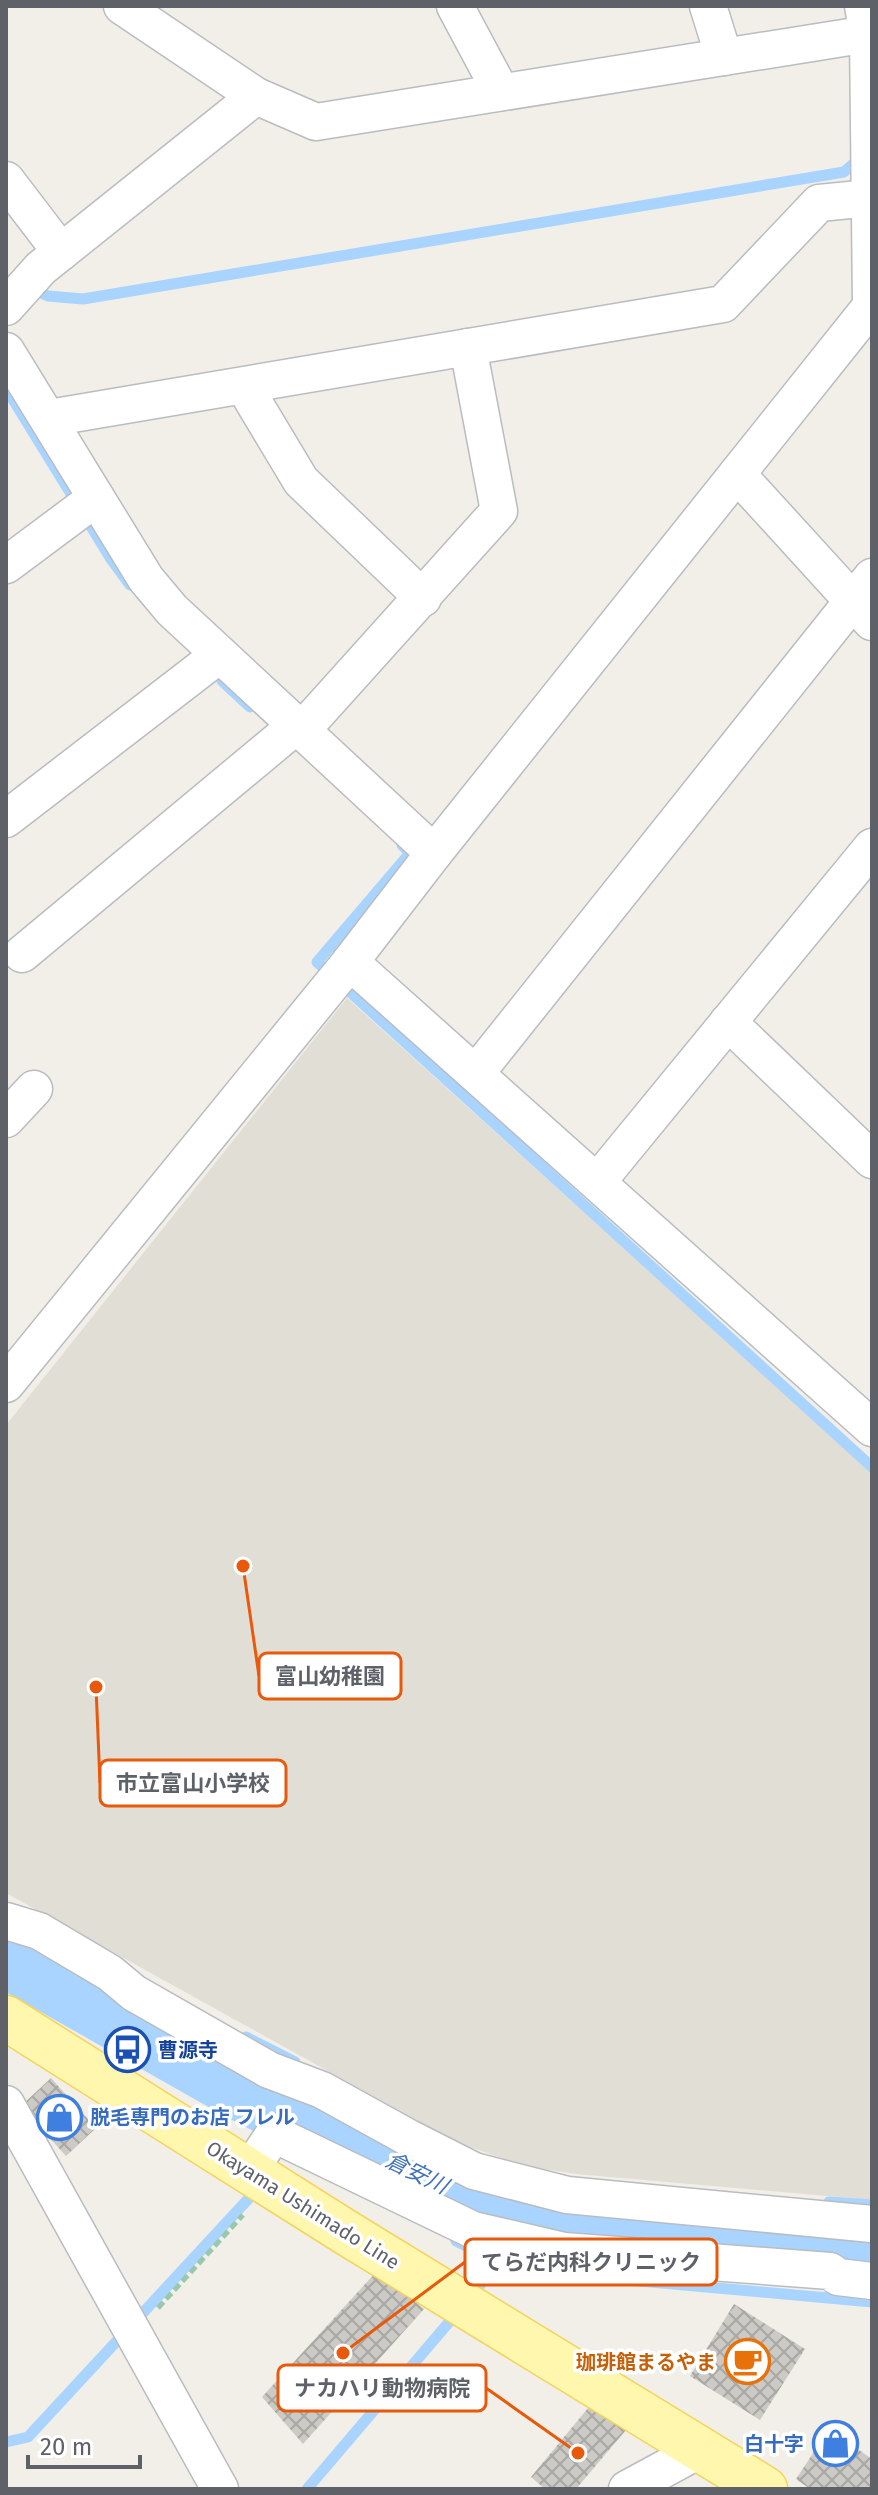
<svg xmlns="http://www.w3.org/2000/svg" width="878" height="2495" font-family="'Fira Sans','Noto Sans JP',sans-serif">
<defs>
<pattern id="building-cross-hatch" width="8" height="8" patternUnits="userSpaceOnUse" patternTransform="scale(2)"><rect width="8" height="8" fill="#cccac4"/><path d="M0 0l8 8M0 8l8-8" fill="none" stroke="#a9a7a3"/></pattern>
</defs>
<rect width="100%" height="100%" fill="#f1efe7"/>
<!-- education -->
<path fill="#e1ded5" d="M 347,998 L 872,1473 L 872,2200 L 576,2174 L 525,2166 L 456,2142 L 6,1893 L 6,1425 Z"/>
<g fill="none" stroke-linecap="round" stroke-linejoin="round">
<!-- stream -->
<g stroke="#a9d4ff" stroke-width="11">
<path d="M 31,288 L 48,296 L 83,299 L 844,172 L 853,164 L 866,163"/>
<path d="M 6,388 L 111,559 L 130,585"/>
<path d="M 222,681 L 250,707"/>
<path d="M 324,968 L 317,962 L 410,853 L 402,845"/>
<path d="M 351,993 L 872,1467"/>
<path d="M 246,2037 L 295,2062"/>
<path d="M 829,2202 L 872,2205"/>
<path d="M 456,2241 L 499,2262 L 529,2271 L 872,2302"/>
<path d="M 479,2286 L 499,2262"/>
<path d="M 6,2442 L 28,2437 L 251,2196"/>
<path d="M 307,2489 L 450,2321"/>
</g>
<!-- river -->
<path stroke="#a9d4ff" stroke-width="68" d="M 6,1953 L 242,2087 L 414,2174 L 478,2203 L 547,2224 L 872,2253"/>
</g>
<!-- building -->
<g fill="url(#building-cross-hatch)">
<path d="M 51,2078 L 96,2128 L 66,2156 L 21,2106 Z"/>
<path d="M 377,2271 L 424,2309 L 303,2444 L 262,2397 Z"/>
<path d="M 734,2304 L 805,2349 L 760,2420 L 690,2376 Z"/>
<path d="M 593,2402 L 626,2430 L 576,2489 L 545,2489 L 531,2477 Z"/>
<path d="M 829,2429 L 872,2459 L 872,2489 L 810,2489 L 796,2479 Z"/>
</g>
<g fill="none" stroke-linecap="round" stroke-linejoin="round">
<defs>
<g id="minor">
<path d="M 122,6 L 256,96 L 316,122 L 868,34"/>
<path d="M 455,6 L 501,92"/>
<path d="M 708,6 L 724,57"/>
<path d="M 863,6 L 868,34 L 871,306"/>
<path d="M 6,180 L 61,252"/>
<path d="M 6,307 L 41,268 L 256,96"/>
<path d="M 6,351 L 146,579 L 172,610 L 434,853"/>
<path d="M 244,386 L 301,481 L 423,598"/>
<path d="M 49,418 L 723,304 L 819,203 L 870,198"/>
<path d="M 737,474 L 872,622"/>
<path d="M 6,565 L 96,498"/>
<path d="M 302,730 L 499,511 L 468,347"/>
<path d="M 6,819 L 219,655"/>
<path d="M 22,954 L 297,725"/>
<path d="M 350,962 L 872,1428"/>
<path d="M 728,1022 L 872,1160"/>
<path d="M 476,1073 L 872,577"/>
<path d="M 6,1119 L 34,1089"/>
<path d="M 598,1181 L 872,847"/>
<path d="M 6,1384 L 350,962 L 434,853 L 872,305"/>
<path d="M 6,1921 L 39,1931 L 110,1973 L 134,1993 L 269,2070 L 322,2090 L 409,2138 L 474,2171 L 567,2195 L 872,2224"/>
<path d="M 6,2104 L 220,2489"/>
<path d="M 249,2171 L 274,2134 L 473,2230 L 564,2251 L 830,2271 L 838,2277 L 872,2281"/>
<path d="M 627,2489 L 701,2449"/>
</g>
<path id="primary" d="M 6,2018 L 347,2233 L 765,2489"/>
</defs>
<!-- minor casing -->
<use href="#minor" stroke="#b9bcc1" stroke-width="39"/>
<!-- primary casing -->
<use href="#primary" stroke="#f5d45c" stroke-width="47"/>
<!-- path -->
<path stroke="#9ac8aa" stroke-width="5" stroke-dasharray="8 4" stroke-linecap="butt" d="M 158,2308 L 243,2215"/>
<!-- minor -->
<use href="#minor" stroke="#fff" stroke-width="36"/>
<!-- primary -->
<use href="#primary" stroke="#fff7ae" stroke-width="44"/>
</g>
<!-- icons -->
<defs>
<symbol id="bus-ring" viewBox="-11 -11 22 22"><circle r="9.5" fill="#fff" stroke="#1a4fb4" stroke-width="1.5"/><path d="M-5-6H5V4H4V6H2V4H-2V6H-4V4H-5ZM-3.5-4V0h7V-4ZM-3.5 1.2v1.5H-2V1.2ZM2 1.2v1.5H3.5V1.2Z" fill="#1a4fb4"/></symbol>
<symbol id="shop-ring" viewBox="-11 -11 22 22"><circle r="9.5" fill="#fff" stroke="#3f7fe0" stroke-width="1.5"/><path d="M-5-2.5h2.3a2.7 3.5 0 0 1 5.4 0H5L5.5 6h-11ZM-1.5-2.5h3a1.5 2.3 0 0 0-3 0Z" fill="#3f7fe0"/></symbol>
<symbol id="cafe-ring" viewBox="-11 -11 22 22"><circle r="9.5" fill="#fff" stroke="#e8710a" stroke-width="1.5"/><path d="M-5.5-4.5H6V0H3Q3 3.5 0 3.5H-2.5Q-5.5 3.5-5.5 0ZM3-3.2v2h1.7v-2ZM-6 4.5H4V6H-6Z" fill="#e8710a"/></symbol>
</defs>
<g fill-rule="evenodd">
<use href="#bus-ring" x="102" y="2024" width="51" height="51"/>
<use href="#shop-ring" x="34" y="2092" width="51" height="51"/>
<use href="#cafe-ring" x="722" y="2336" width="51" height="51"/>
<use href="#shop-ring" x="810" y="2418" width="51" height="51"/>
</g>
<g text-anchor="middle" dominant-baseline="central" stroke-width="7" stroke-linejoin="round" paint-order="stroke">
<!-- transit labels -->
<g font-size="20" font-weight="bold" fill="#164399" stroke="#fff" text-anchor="start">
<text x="158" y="2050">曹源寺</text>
</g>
<!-- shop labels -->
<g font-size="20" font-weight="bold" fill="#366cbe" stroke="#fff" text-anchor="start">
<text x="90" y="2117">脱毛専門のお店 フレル</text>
<text x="804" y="2444" text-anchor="end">白十字</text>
</g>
<!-- street labels -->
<g font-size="20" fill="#5e6268" stroke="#fff">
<text transform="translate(303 2205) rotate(32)">Okayama Ushimado Line</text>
</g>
<!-- food labels -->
<g font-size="20" font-weight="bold" fill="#c56008" stroke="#fff" text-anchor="end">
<text x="716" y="2362">珈琲館まるやま</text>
</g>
<!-- water labels -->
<g font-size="22" font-style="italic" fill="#4172b5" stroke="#fff">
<text transform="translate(417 2173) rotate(26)">倉安川</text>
</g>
</g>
<!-- callouts -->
<path fill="none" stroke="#e8590c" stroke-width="3" d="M243 1566L259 1676M96 1687L100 1783M343 2353L465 2262M578 2453L486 2388"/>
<g fill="#e8590c" stroke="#fff" stroke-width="3">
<circle cx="243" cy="1566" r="8"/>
<circle cx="96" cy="1687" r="8"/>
<circle cx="343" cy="2353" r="8"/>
<circle cx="578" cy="2453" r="8"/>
</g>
<g fill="#fff" stroke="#e8590c" stroke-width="3">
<rect x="259" y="1653" width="142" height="46" rx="8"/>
<rect x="100" y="1760" width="186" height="46" rx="8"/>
<rect x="465" y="2239" width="252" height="46" rx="8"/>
<rect x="278" y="2365" width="208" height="46" rx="8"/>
</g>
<g font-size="22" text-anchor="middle" font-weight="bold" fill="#5e6268">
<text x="330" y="1684">富山幼稚園</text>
<text x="193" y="1791">市立富山小学校</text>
<text x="591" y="2270">てらだ内科クリニック</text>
<text x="382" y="2396">ナカハリ動物病院</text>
</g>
<!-- border -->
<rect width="878" height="2495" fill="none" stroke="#5e6268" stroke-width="16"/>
<!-- scale -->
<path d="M28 2455v12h112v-12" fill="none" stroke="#5e6268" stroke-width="4"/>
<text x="40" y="2455" font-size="24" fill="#5e6268" stroke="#ffffff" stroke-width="6" paint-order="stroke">20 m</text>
</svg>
